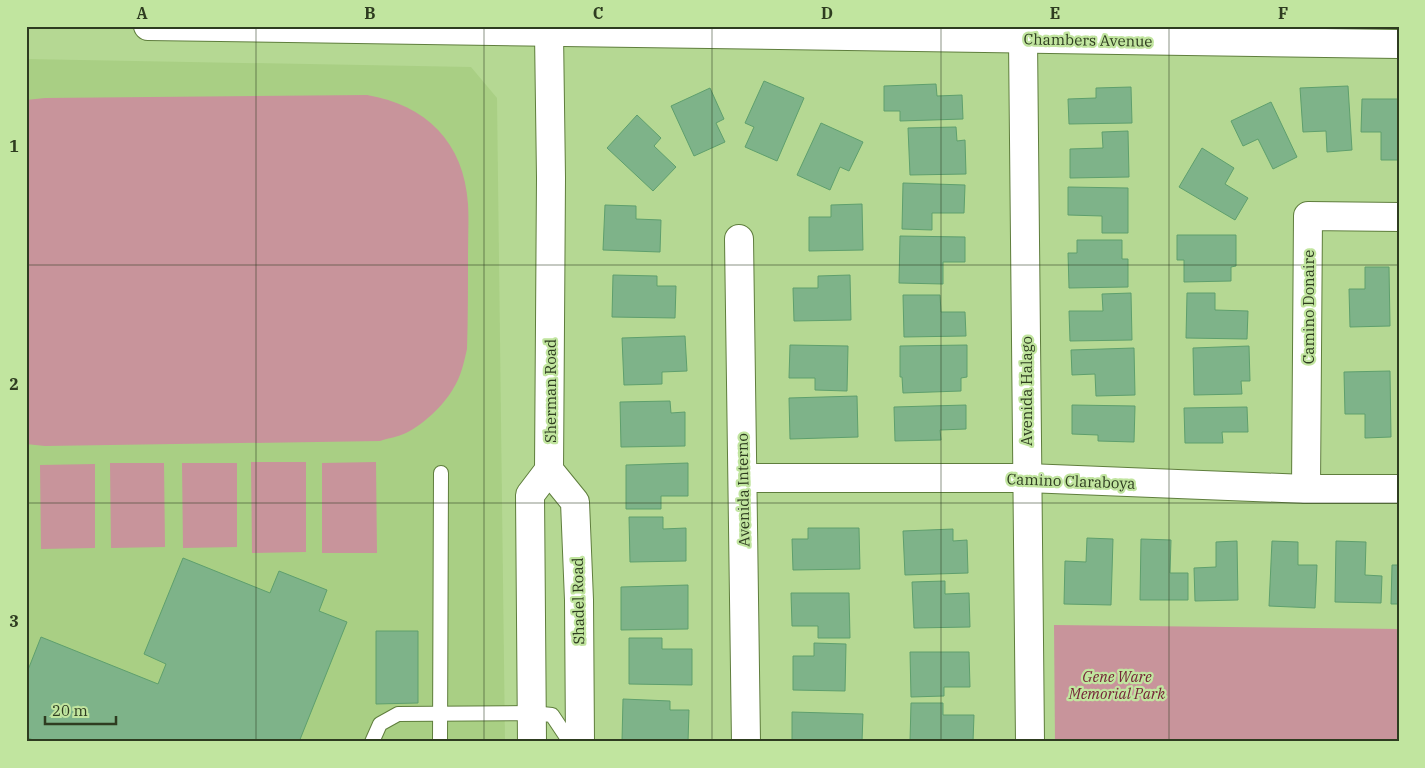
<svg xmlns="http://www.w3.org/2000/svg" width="1425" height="768" font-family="'IBM Plex Serif',serif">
<rect width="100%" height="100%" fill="#b5d893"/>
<!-- built -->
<path fill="#a9cf84" d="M 26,59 L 471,67 L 497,98 L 505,742 L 26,742 Z"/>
<!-- green -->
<g fill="#c8949b">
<path d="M 367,95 C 426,105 464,142 468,204 C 469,221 468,237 468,254 C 468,285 468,317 467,349 C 464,362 461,377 453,389 C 443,406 424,424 406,433 C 398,437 388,438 380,441 L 45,446 L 26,444 L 26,100 L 45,98 Z"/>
<path d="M 251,462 L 306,462 L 306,552 L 252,553 Z"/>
<path d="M 376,462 L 377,553 L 322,553 L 322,463 Z"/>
<path d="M 110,463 L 164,463 L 165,547 L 111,548 Z"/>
<path d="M 182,463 L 237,463 L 237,547 L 183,548 Z"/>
<path d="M 95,464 L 95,548 L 41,549 L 40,465 Z"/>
<path d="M 1054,625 L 1399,629 L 1399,742 L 1055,742 Z"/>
</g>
<!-- building -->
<g fill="#7eb389" stroke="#5e9f6d">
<path d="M 764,81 L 804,98 L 777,161 L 745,147 L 754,127 L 745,123 Z"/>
<path d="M 936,84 L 937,96 L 962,95 L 963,119 L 900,121 L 900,111 L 884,111 L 884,86 Z"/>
<path d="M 1348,86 L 1352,150 L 1327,152 L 1326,131 L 1303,132 L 1300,88 Z"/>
<path d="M 1131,87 L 1132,123 L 1069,124 L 1068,99 L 1096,98 L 1096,88 Z"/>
<path d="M 710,88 L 724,119 L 716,123 L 725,142 L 694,156 L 671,106 Z"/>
<path d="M 1362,99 L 1399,99 L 1399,160 L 1381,160 L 1381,132 L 1361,132 Z"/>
<path d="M 1271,102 L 1297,157 L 1273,169 L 1258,139 L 1243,146 L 1231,121 Z"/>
<path d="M 637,115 L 661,138 L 654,146 L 676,167 L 653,191 L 607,148 Z"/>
<path d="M 821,123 L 863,142 L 849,171 L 840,167 L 830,190 L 797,175 Z"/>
<path d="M 956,127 L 957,141 L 965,140 L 966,174 L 910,175 L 908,128 Z"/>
<path d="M 1128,131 L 1129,177 L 1070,178 L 1070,149 L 1103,148 L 1102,132 Z"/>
<path d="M 1202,148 L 1234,168 L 1225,184 L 1248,198 L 1235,220 L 1179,187 Z"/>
<path d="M 903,183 L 965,185 L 964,213 L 932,213 L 932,230 L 902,229 Z"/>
<path d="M 1068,187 L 1128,188 L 1128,233 L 1102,233 L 1102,216 L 1068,215 Z"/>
<path d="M 862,204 L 863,250 L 809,251 L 809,217 L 831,217 L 831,205 Z"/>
<path d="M 605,205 L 636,206 L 636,219 L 661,220 L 660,252 L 603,250 Z"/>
<path d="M 1177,235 L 1236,235 L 1236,266 L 1231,267 L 1231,281 L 1184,282 L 1184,260 L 1177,260 Z"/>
<path d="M 900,236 L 965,237 L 965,262 L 943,262 L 943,284 L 899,283 Z"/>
<path d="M 1077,240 L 1122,240 L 1122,259 L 1128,259 L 1128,287 L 1069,288 L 1068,253 L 1077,253 Z"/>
<path d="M 1365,267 L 1389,267 L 1390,326 L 1350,327 L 1349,289 L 1365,289 Z"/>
<path d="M 613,275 L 657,276 L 657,286 L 676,286 L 675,318 L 612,317 Z"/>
<path d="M 850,275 L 851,320 L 794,321 L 793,288 L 818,288 L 818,276 Z"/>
<path d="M 1131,293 L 1132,340 L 1070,341 L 1069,311 L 1103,311 L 1102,294 Z"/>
<path d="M 1187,293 L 1215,293 L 1215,310 L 1248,311 L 1247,339 L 1186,338 Z"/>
<path d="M 903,295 L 940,295 L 941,312 L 965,312 L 966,336 L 904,337 Z"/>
<path d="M 685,336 L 687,371 L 662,372 L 662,384 L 624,385 L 622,338 Z"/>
<path d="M 790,345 L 848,346 L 847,391 L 815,390 L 815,378 L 789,378 Z"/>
<path d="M 967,345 L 967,377 L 961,378 L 961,391 L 903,393 L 902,377 L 900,377 L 900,346 Z"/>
<path d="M 1249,346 L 1250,381 L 1241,381 L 1242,394 L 1194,395 L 1193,348 Z"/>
<path d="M 1134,348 L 1135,395 L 1096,396 L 1095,374 L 1072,375 L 1071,350 Z"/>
<path d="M 1390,371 L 1391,437 L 1365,438 L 1365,414 L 1345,414 L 1344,372 Z"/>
<path d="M 857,396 L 858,437 L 790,439 L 789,398 Z"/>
<path d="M 670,401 L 671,413 L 685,412 L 685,446 L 621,447 L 620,402 Z"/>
<path d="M 966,405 L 966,429 L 940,430 L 941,440 L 895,441 L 894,407 Z"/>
<path d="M 1072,405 L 1135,406 L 1134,442 L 1098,441 L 1098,435 L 1072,434 Z"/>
<path d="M 1247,407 L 1248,432 L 1222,432 L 1223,443 L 1185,443 L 1184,408 Z"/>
<path d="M 688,463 L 688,496 L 661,496 L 661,509 L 626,509 L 626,465 Z"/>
<path d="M 629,517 L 663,517 L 663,529 L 686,528 L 686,561 L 630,562 Z"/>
<path d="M 808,528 L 859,528 L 860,569 L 793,570 L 792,539 L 808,539 Z"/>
<path d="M 953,529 L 953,541 L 967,540 L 968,573 L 905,575 L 903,531 Z"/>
<path d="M 1087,538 L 1113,539 L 1111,605 L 1064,604 L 1065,561 L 1086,562 Z"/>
<path d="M 1141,539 L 1171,540 L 1170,573 L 1188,573 L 1188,600 L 1140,600 Z"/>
<path d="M 1237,541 L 1238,600 L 1195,601 L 1194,568 L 1216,567 L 1216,542 Z"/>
<path d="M 1272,541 L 1298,542 L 1298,565 L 1317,565 L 1315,608 L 1269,606 Z"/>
<path d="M 1336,541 L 1366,542 L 1365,575 L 1382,576 L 1381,603 L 1335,602 Z"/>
<path d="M 183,558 L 270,593 L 279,571 L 327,590 L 319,611 L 347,622 L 299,742 L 38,742 L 26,737 L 26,675 L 41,637 L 158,684 L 166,664 L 144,654 Z"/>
<path d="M 1392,565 L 1399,565 L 1399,604 L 1391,604 Z"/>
<path d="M 945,581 L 945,594 L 969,593 L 970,627 L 914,628 L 912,582 Z"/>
<path d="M 688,585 L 688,629 L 621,630 L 621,587 Z"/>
<path d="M 791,593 L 849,593 L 850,638 L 818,638 L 818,626 L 792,626 Z"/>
<path d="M 376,631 L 418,631 L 418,703 L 376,704 Z"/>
<path d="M 629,638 L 662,638 L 662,649 L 692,649 L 692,685 L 629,684 Z"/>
<path d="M 814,643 L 846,644 L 845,691 L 793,690 L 793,656 L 814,656 Z"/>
<path d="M 910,652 L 969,652 L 970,687 L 944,687 L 944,696 L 911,697 Z"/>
<path d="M 623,699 L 670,701 L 670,710 L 689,710 L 688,742 L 622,741 Z"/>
<path d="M 911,703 L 943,703 L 943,715 L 974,715 L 973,742 L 910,742 Z"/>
<path d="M 792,712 L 863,714 L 862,742 L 792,742 Z"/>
</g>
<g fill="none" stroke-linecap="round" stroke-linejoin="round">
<defs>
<g id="service">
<path d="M 372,742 L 380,724 L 398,714 L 532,713 L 552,715 L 570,742"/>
<path d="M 440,742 L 441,473"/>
</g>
<g id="minor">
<path d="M 148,26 L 1399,44"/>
<path d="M 1023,39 L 1030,742"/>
<path d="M 739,239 L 746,742"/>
<path d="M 743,478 L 1027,478 L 1306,489 L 1399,489"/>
<path d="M 1306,489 L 1308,216 L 1399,217"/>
</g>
<g id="tertiary">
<path d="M 549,470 L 575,502 L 579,600 L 580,742"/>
<path d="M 532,742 L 530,495 L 549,470 L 551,178 L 549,33 L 550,26"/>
</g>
</defs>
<!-- service casing -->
<use href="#service" stroke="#5f7e3d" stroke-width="16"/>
<!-- minor casing -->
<use href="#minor" stroke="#5f7e3d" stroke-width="30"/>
<!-- tertiary casing -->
<use href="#tertiary" stroke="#5f7e3d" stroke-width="30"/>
<!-- service -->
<use href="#service" stroke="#fff" stroke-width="14"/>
<!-- minor -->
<use href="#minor" stroke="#fff" stroke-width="28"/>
<!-- tertiary -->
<use href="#tertiary" stroke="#fff" stroke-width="28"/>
</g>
<!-- grid -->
<path fill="none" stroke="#2e3c20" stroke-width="1" stroke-opacity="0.55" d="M 256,26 L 256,742M 484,26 L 484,742M 712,26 L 712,742M 941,26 L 941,742M 1169,26 L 1169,742M 26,265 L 1399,265M 26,503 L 1399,503"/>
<g text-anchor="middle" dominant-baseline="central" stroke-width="4.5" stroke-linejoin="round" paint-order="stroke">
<!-- street labels -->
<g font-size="15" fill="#2e3c20" stroke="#c1e59f">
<text transform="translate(1088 40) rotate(1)">Chambers Avenue</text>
<text transform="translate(1308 307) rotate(-90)">Camino Donaire</text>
<text transform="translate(550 391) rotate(-90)">Sherman Road</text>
<text transform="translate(1026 391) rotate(-90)">Avenida Halago</text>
<text transform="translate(1071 481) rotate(2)">Camino Claraboya</text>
<text transform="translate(743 490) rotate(-91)">Avenida Interno</text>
<text transform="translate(578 601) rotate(-91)">Shadel Road</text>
</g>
<!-- park labels -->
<g font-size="15" font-style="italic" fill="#742437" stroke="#c1e59f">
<text x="1117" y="676">Gene Ware<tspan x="1117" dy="17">Memorial Park</tspan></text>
</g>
</g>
<!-- border -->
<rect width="1425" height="768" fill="none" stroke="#c1e59f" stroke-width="55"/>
<!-- scale -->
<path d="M45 716v8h71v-8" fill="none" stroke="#2e3c20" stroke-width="2.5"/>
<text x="52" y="716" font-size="15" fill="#2e3c20" stroke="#c1e59f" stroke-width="4" paint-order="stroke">20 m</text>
<rect x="28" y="28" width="1370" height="712" fill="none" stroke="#2e3c20" stroke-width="2"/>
<g font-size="16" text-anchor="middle" font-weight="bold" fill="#2e3c20">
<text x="142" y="19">A</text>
<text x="370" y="19">B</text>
<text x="598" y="19">C</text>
<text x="827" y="19">D</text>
<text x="1055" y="19">E</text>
<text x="1283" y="19">F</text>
<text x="14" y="152">1</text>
<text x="14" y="390">2</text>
<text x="14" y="627">3</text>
</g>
</svg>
